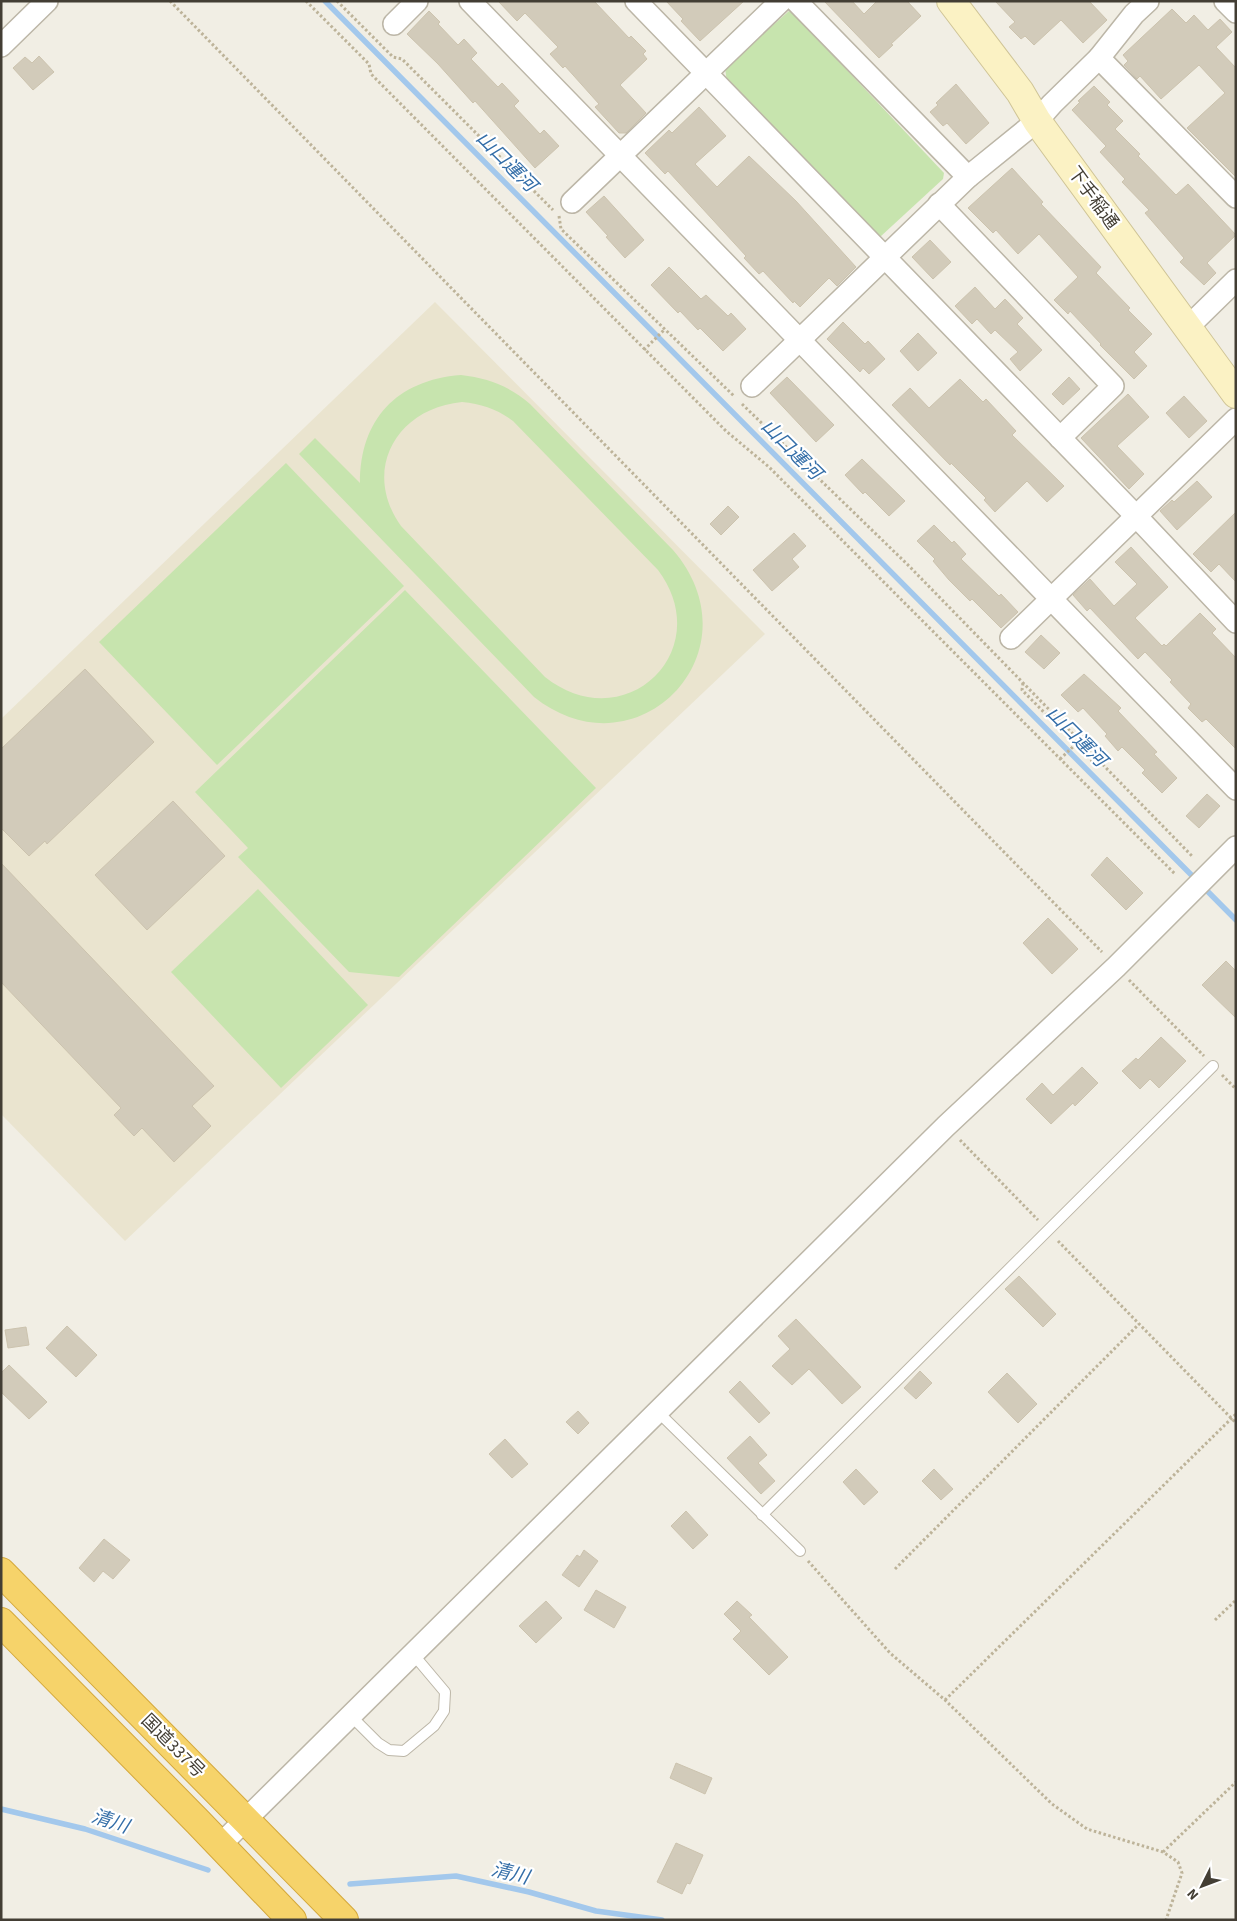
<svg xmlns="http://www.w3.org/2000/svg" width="1237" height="1921" font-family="'Source Sans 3','Noto Sans JP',sans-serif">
<rect width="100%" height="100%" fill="#f1eee4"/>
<!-- education -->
<path fill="#eae4cf" d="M 435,302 L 765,634 L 125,1241 L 1,1114 L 1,719 Z"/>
<!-- green -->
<g fill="#c7e4ae" fill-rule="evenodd">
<path d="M 789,11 L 798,18 L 944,173 L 943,179 L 880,237 L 727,82 L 725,68 Z"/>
<path d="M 461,375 C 488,378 509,386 530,404 L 673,550 C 760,651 638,779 534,697 L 299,454 L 315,438 L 360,483 C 360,420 396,380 461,375 ZM 462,402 C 482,404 497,409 513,421 L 658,570 C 718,650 625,740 545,677 L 401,526 C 361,470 397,408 462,402 Z"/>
<path d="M 286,463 L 404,586 L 217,765 L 99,642 Z"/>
<path d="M 405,590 L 596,788 L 399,977 L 349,972 L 238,857 L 248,848 L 195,792 Z"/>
<path d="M 258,889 L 368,1005 L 281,1088 L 171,972 Z"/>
</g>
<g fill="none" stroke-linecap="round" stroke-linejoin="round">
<!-- stream -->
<g stroke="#a3c8ec" stroke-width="5.5">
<path d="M 325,1 L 1236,920"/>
<path d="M 1,1809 L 85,1829 L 208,1870"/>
<path d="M 350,1884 L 456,1876 L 529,1892 L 596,1911 L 662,1920"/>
</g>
</g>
<!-- building -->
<g fill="#d2cbba" stroke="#ccc3ae">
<path d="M 498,1 L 594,1 L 629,38 L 631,36 L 646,51 L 643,54 L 647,59 L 620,85 L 646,113 L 626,133 L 619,133 L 595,107 L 599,104 L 565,66 L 563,68 L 550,54 L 558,47 L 525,13 L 517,21 Z"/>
<path d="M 666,1 L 744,1 L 700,41 L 681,21 L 683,19 Z"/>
<path d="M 824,1 L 852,1 L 864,14 L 877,1 L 907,1 L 921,16 L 891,44 L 893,45 L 879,58 Z"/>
<path d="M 995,1 L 1089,1 L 1107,20 L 1083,43 L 1061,20 L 1034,45 L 1025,36 L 1021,39 L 1009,27 L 1015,22 Z"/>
<path d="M 1172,9 L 1186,23 L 1194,15 L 1208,30 L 1220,19 L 1232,32 L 1216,47 L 1236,68 L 1236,177 L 1187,128 L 1225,93 L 1199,65 L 1161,99 L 1140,76 L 1137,79 L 1124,65 L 1128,61 L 1123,55 Z"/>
<path d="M 429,11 L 440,22 L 438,24 L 458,45 L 464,39 L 477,53 L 471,59 L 498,87 L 502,83 L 519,101 L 514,106 L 540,134 L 544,130 L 559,146 L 535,168 L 475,101 L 473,103 L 438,64 L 407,34 Z"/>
<path d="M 39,56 L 54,72 L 33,90 L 13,68 L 25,57 L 32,63 Z"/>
<path d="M 956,84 L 989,123 L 966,144 L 947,123 L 943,126 L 930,112 L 938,105 L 936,103 Z"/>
<path d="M 1094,86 L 1110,102 L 1107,105 L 1123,121 L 1115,129 L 1140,154 L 1138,156 L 1176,195 L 1188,184 L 1236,235 L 1207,263 L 1216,273 L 1204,285 L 1180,262 L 1184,258 L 1145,213 L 1149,210 L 1122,182 L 1125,179 L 1100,152 L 1106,146 L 1072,110 L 1080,102 L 1078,101 Z"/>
<path d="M 699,107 L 726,136 L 695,164 L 717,187 L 749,156 L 796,201 L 856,267 L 837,286 L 829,278 L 800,307 L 794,301 L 793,303 L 763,271 L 759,274 L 744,258 L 746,256 L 668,171 L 665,174 L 645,153 L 669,130 L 672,133 Z"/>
<path d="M 1012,168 L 1043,202 L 1041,204 L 1101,267 L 1096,273 L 1130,308 L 1128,310 L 1152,334 L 1134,352 L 1147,366 L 1134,379 L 1100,345 L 1101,344 L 1070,311 L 1068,314 L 1054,300 L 1078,277 L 1039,234 L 1018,254 L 996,230 L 993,233 L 968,208 Z"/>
<path d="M 604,196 L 644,240 L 625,258 L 606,237 L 608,236 L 586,212 Z"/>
<path d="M 930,240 L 951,262 L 933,279 L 912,257 Z"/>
<path d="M 669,267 L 701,299 L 706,295 L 728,316 L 731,313 L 746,329 L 723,351 L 700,328 L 698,330 L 680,311 L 678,313 L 651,285 Z"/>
<path d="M 975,287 L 995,309 L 1005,299 L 1023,318 L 1017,324 L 1042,350 L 1020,371 L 1010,359 L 1018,352 L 995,330 L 991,334 L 977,319 L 972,324 L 955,306 Z"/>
<path d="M 843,322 L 865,344 L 868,341 L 885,359 L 869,374 L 863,368 L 860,372 L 827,339 Z"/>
<path d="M 918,333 L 937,353 L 918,371 L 900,351 Z"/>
<path d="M 787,377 L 834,425 L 816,442 L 770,393 Z"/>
<path d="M 1069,377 L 1080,389 L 1063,405 L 1052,394 Z"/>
<path d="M 960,379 L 983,402 L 986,399 L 1016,431 L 1012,435 L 1064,486 L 1047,502 L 1027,481 L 995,512 L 984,500 L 986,498 L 951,463 L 950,465 L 892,405 L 910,388 L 929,408 Z"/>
<path d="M 1128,394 L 1149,417 L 1117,446 L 1144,474 L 1129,489 L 1081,438 Z"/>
<path d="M 1184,396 L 1207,421 L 1189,438 L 1166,413 Z"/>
<path d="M 862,459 L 905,501 L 889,516 L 865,492 L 863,494 L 845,475 Z"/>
<path d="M 1197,481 L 1212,497 L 1177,530 L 1160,511 L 1172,500 L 1174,502 Z"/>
<path d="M 728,506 L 739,517 L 721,535 L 710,524 Z"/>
<path d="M 1236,512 L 1236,582 L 1219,564 L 1211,572 L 1193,554 Z"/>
<path d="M 934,525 L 952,543 L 954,541 L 966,554 L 961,559 L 999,596 L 1001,594 L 1018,612 L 1001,628 L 972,599 L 970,601 L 949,580 L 933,561 L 935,559 L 917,541 Z"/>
<path d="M 794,533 L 806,546 L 792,559 L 799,567 L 772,591 L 753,570 Z"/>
<path d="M 1131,547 L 1168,587 L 1135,618 L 1162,646 L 1164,644 L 1166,646 L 1200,613 L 1216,629 L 1212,633 L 1236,658 L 1236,749 L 1206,719 L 1202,722 L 1188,708 L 1191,704 L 1170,682 L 1172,680 L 1145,652 L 1138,659 L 1090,608 L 1087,611 L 1073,595 L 1090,579 L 1114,606 L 1137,584 L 1115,562 Z"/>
<path d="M 1041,635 L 1060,653 L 1044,669 L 1025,652 Z"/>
<path d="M 85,669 L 154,742 L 47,844 L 45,841 L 29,856 L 1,828 L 1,749 Z"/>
<path d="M 1084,674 L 1121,708 L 1118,711 L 1157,752 L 1154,754 L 1177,778 L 1162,793 L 1142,773 L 1145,770 L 1122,747 L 1118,751 L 1105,736 L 1107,734 L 1083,708 L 1078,712 L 1061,695 Z"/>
<path d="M 1207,794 L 1220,806 L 1199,828 L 1186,816 Z"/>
<path d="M 173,801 L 225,856 L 147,930 L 95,875 Z"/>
<path d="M 1107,857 L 1143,893 L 1126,910 L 1091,875 Z"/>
<path d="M 1,863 L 214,1086 L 192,1106 L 211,1126 L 174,1162 L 142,1128 L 134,1136 L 114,1115 L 121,1108 L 1,982 Z"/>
<path d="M 1048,918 L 1078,949 L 1052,974 L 1023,943 Z"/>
<path d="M 1226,961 L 1236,971 L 1236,1018 L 1202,985 Z"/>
<path d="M 1161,1037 L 1186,1061 L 1159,1088 L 1150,1079 L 1140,1089 L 1122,1071 L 1136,1058 L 1138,1060 Z"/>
<path d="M 1082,1067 L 1098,1083 L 1075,1106 L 1073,1103 L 1051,1124 L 1026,1099 L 1042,1083 L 1053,1095 Z"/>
<path d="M 1019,1276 L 1056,1314 L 1043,1327 L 1005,1289 Z"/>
<path d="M 796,1319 L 861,1387 L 842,1404 L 809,1369 L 792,1385 L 772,1366 L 790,1349 L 778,1336 Z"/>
<path d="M 67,1326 L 97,1355 L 76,1377 L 46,1348 Z"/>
<path d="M 26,1327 L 29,1345 L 8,1348 L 5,1330 Z"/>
<path d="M 9,1365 L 47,1402 L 29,1419 L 1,1392 L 1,1373 Z"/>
<path d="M 920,1371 L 932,1383 L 916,1399 L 904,1388 Z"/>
<path d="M 1007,1373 L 1037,1404 L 1018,1423 L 988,1392 Z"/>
<path d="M 740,1381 L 770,1413 L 759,1423 L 729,1392 Z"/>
<path d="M 578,1411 L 589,1423 L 578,1434 L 566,1422 Z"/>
<path d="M 750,1436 L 767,1455 L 758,1463 L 775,1481 L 761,1494 L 727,1458 Z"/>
<path d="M 505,1439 L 528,1464 L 512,1478 L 489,1454 Z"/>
<path d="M 856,1469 L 878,1492 L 864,1505 L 843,1482 Z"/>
<path d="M 934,1469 L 953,1489 L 941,1500 L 922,1481 Z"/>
<path d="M 686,1511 L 708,1535 L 693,1549 L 671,1526 Z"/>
<path d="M 104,1539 L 130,1560 L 113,1579 L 103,1571 L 94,1582 L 79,1568 Z"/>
<path d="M 584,1550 L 598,1561 L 579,1587 L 562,1575 L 577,1555 L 580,1557 Z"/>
<path d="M 596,1590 L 626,1607 L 614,1628 L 584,1610 Z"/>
<path d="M 546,1601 L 562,1618 L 536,1643 L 519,1626 Z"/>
<path d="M 737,1601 L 752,1615 L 749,1617 L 788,1657 L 769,1675 L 733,1639 L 741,1631 L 724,1614 Z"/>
<path d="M 676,1763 L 712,1778 L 705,1794 L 670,1778 Z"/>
<path d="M 676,1843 L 703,1855 L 690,1884 L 687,1883 L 682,1894 L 657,1882 Z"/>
</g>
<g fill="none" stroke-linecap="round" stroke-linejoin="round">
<defs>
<g id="lane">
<path d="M 658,1412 L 800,1551"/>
<path d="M 762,1515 L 1213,1066"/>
<path d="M 351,1716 L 378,1743 L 389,1750 L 404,1751 L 434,1726 L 444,1711 L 445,1692 L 413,1654"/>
</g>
<g id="street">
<path d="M 470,1 L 1236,789"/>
<path d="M 636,1 L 1136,516 L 1236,622"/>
<path d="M 796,1 L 968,177"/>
<path d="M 1225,1 L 1236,12"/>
<path d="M 394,24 L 417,1"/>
<path d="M 1,46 L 47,1"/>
<path d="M 1099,58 L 1236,197"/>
<path d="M 572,202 L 781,1"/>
<path d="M 939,204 L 1113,386 L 1060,438"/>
<path d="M 1187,328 L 1236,280"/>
<path d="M 752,386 L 968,177 L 1037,121 L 1052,104 L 1099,58 L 1134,14 L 1148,1"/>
<path d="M 1011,638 L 1236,419"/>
<path d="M 219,1846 L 946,1126 L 1116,967 L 1236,847"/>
</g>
<path id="secondary" d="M 951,1 L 1020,92 L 1037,121 L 1236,394"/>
<g id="highway">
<path d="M 1,1572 L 344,1920"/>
<path d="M 1,1622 L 198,1822 L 292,1920"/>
</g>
</defs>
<!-- lane casing -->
<use href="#lane" stroke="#bcb6a7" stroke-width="12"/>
<!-- street casing -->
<use href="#street" stroke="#bcb6a7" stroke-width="24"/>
<!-- secondary casing -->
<use href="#secondary" stroke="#cfc496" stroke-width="30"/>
<!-- highway casing -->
<use href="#highway" stroke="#d4a83b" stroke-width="30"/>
<!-- path -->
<g stroke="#bdb399" stroke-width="3" stroke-dasharray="2.5 2.5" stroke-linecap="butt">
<path d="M 170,1 L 1102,952"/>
<path d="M 306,1 L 369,64 L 371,74 L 726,431 L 769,467 L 1175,874"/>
<path d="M 337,1 L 393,57 L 402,59 L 553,210"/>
<path d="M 559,216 L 561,229 L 734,396"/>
<path d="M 644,350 L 665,329"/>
<path d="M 742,404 L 909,566 L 1192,856"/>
<path d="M 1023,683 L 1022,690 L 1097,766 L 1102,764"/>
<path d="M 1060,759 L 1076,744"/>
<path d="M 1129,980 L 1204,1056"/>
<path d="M 1222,1075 L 1236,1089"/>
<path d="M 960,1140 L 1038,1220"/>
<path d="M 1058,1241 L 1236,1423"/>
<path d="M 808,1561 L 890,1653 L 945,1700 L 1052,1804 L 1087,1829 L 1163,1852 L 1178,1862 L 1182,1873 L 1166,1920"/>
<path d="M 895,1569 L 1139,1324"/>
<path d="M 1215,1620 L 1236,1600"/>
<path d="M 945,1700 L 1236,1414"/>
<path d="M 1163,1852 L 1236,1782"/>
</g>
<!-- lane -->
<use href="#lane" stroke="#fff" stroke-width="10"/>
<!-- street -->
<use href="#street" stroke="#fff" stroke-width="21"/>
<!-- secondary -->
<use href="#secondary" stroke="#fbf2c4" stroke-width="28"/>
<!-- highway -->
<use href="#highway" stroke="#f6d36a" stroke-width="28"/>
</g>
<g text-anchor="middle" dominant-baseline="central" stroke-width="4.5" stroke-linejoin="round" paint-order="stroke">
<!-- street labels -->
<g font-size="18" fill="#433e34" stroke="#fff">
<text transform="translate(1093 198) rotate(54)">下手稲通</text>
<text transform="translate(173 1746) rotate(45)">国道337号</text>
</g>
<!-- water labels -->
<g font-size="19" font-style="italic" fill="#346ea8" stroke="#fff">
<text transform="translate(506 162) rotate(45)">山口運河</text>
<text transform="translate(791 450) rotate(45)">山口運河</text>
<text transform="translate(1076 737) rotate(45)">山口運河</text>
<text transform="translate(110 1822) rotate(18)">清川</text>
<text transform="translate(510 1874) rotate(14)">清川</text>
</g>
</g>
<!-- border -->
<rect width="1237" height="1921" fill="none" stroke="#433e34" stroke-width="5"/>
<!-- north arrow -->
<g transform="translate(1202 1886) rotate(228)" stroke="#ffffff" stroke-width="4" paint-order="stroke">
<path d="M0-4L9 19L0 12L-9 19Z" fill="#433e34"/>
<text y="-8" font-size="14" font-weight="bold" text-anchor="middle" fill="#433e34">N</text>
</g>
</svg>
